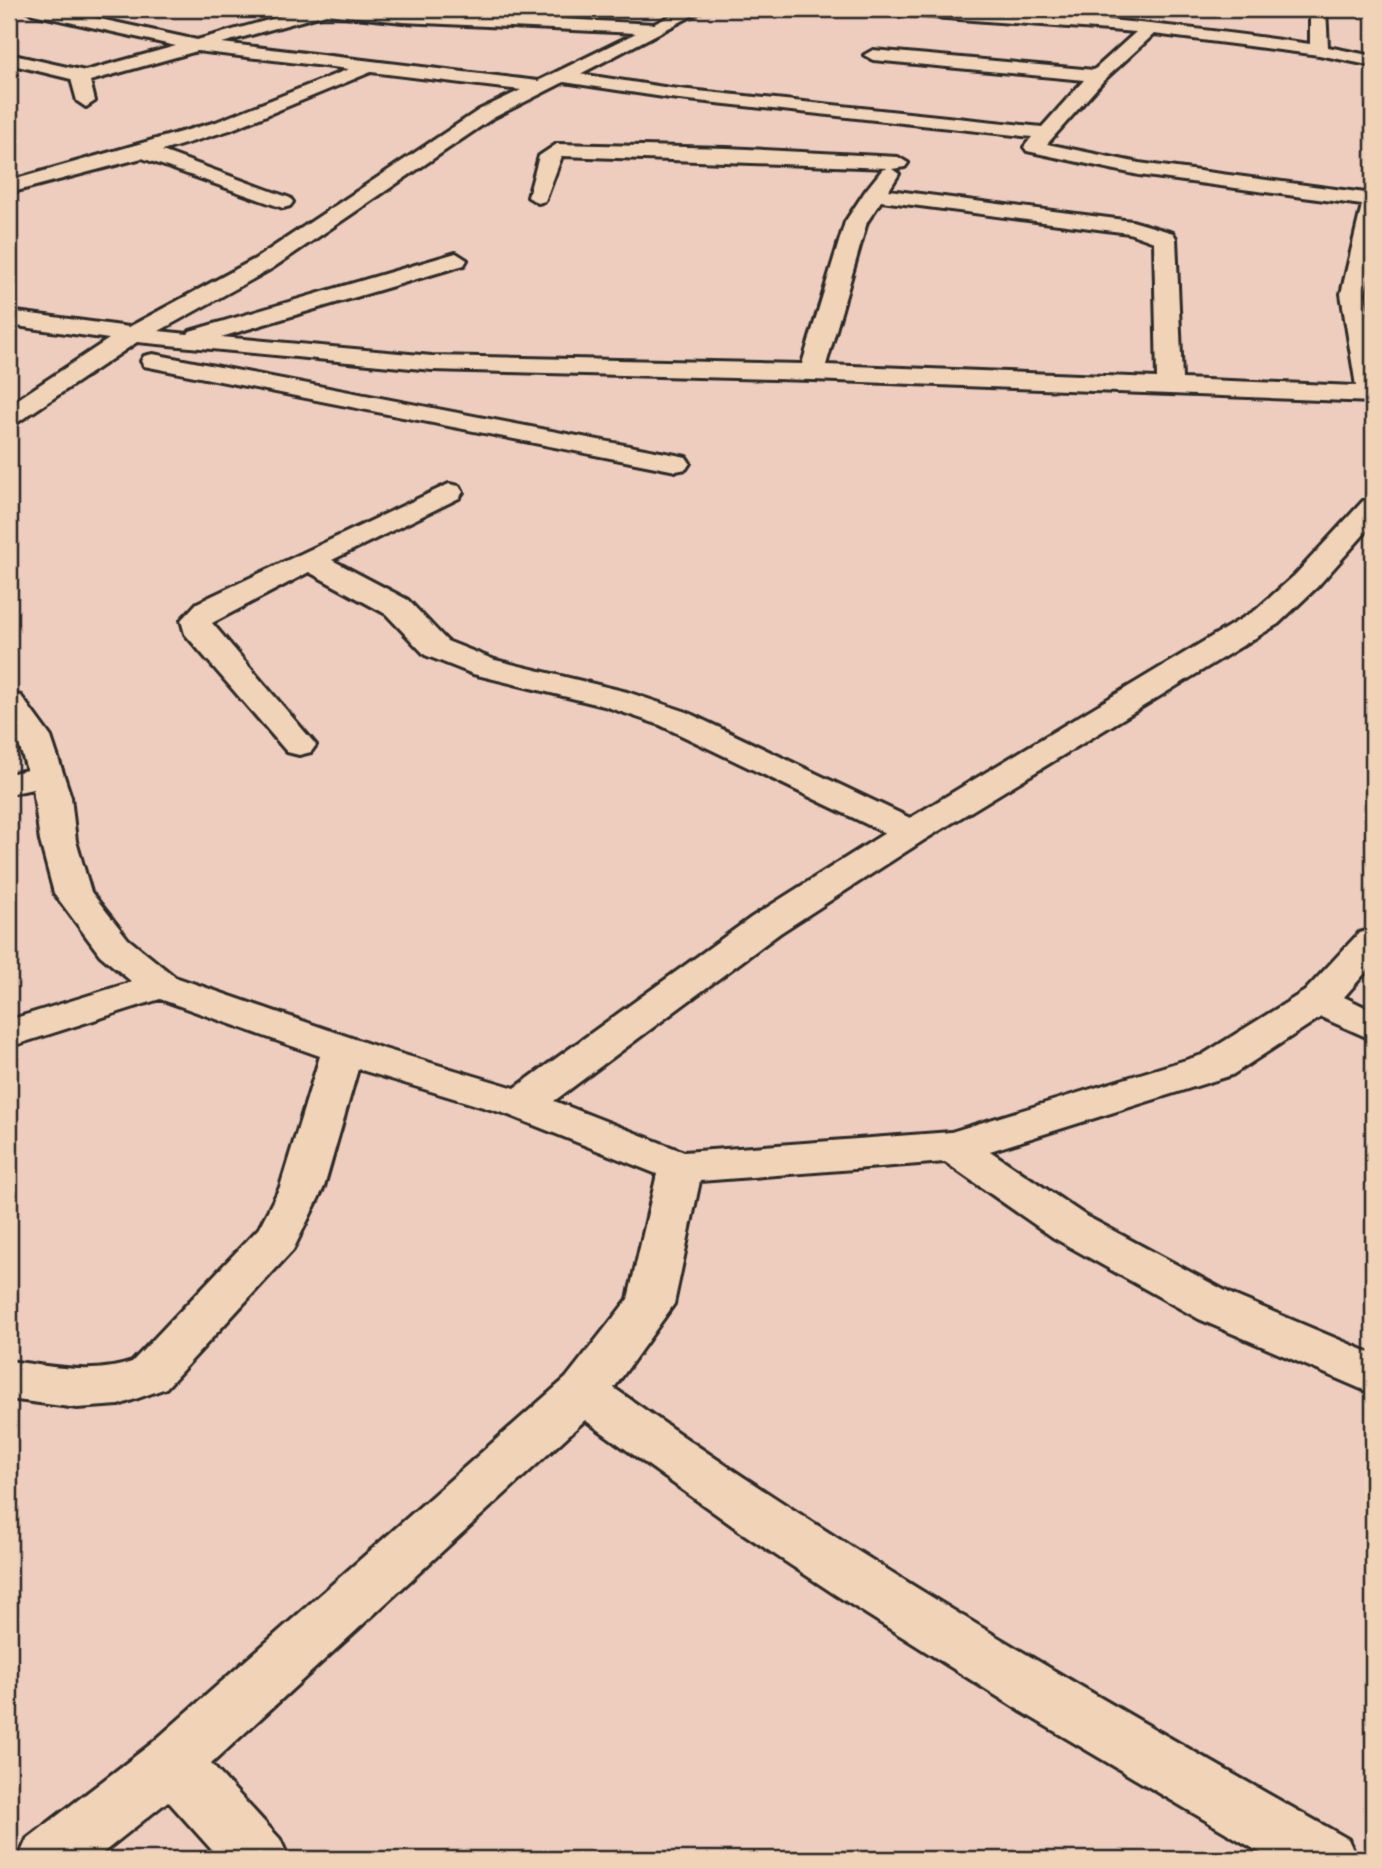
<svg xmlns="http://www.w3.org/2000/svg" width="1382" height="1868" font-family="'Gochi Hand',sans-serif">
<rect width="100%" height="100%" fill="#eecdbe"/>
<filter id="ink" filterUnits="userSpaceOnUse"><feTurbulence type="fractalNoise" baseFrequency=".0143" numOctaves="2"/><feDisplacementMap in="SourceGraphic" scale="14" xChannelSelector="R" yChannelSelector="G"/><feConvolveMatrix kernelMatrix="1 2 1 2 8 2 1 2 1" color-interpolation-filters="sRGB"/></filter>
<g filter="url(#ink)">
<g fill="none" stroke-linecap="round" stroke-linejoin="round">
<defs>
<g id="minor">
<path d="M 25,9 L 54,9 L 197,40 L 308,9 L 371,9 L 654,24 L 685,9 L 705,9 L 580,74 L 670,88 L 1042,127 L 1084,80 L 873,60 L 864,55 L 873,50 L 1094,70 L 1136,32 L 892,14 L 884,9 C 1027,9 1169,24 1310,44 L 1310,9 L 1326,9 L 1328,47 L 1373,56 L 1373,66 L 1319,55 L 1154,34 L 1104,80 L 1047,144 L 1139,163 L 1373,194 L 1373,252 L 1365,294 L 1373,342 L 1373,402 L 812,380 L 432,370 L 137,342 L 18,422 L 9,424 L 9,405 L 109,339 L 9,325 L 9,311 L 129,327 L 255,259 L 479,110 L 521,90 L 371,72 L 230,130 L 162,151 L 290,198 L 293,202 L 290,206 L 283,208 L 142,158 L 9,193 L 9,181 L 216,122 L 349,69 L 197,51 L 90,81 L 95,101 L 86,107 L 77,101 L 71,79 L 9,64 L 9,54 L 85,71 L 176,46 L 33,14 ZM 326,14 L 403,22 L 636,33 L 538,81 L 222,43 ZM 564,82 L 670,98 L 1032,137 L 1024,147 L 1027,151 L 1139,175 L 1362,205 L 1341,294 L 1356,386 L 1182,379 L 1176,238 L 1173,233 L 1132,221 L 889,190 L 899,174 L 892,169 L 905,167 L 908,163 L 898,157 L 727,148 L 557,144 L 539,156 L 528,197 L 538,203 L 545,201 L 562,156 L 887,168 L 882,170 L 866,190 L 845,222 L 802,364 L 432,356 L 221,337 L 464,265 L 467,260 L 456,253 L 190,331 L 188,334 L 159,331 L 271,269 L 493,118 ZM 881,201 L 1129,233 L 1154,242 L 1157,378 L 826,365 L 867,222 Z"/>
<path d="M 153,354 L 676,455 L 686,457 L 690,463 L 686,469 L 676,471 L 144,366 L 141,361 L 144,356 Z"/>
<path d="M 449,484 L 459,486 L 463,492 L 459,498 L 332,560 L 408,600 L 447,641 L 495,660 L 627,692 L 684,711 L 910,818 L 1256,610 L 1295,575 L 1363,501 L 1373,499 L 1373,524 L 1317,587 L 1278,624 L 924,840 L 780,933 L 554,1101 L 684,1152 L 951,1132 L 1202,1055 L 1305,991 L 1359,933 L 1373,929 L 1373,964 L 1344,997 L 1373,1011 L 1373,1040 L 1321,1017 L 1232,1075 L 990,1151 L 1086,1216 L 1233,1295 L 1373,1354 L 1373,1394 L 1199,1319 L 1054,1238 L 945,1162 L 700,1181 L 674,1304 L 614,1388 C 848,1555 1097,1698 1348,1839 L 1357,1859 L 1271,1859 L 1022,1712 L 836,1595 L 744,1534 L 585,1420 L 211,1764 L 280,1839 L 289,1859 L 220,1859 L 168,1801 L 95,1859 L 18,1859 L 27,1839 L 151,1744 L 566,1378 L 628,1299 L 657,1174 L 506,1114 L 358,1069 L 324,1187 L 293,1250 L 166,1388 L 119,1405 L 77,1408 L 9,1399 L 9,1361 C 50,1366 92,1376 132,1362 L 259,1228 L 280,1187 L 320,1056 L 160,999 L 9,1047 L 9,1020 L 132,982 L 100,955 L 54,893 L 40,841 L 33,789 L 9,794 L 9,774 L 27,770 L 17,738 L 9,726 L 9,693 L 21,696 L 51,737 L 71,797 L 76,841 L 91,892 L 128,939 L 175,977 L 381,1048 L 515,1088 L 752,917 L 885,833 L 660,725 L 604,706 L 473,674 L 425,655 L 386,614 L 309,572 L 212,623 L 316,745 L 311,752 L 299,755 L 287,752 L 185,634 L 181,620 L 197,603 Z"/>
</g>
</defs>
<!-- minor casing -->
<use href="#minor" stroke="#2b2b2b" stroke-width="6"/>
<!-- minor -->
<use href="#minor" fill="#f1d3b7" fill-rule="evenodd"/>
</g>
</g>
<!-- margin -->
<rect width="1382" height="1868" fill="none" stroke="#f1d3b7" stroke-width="35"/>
<rect x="18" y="18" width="1347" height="1833" fill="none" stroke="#2b2b2b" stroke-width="2.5" filter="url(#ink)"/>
</svg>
